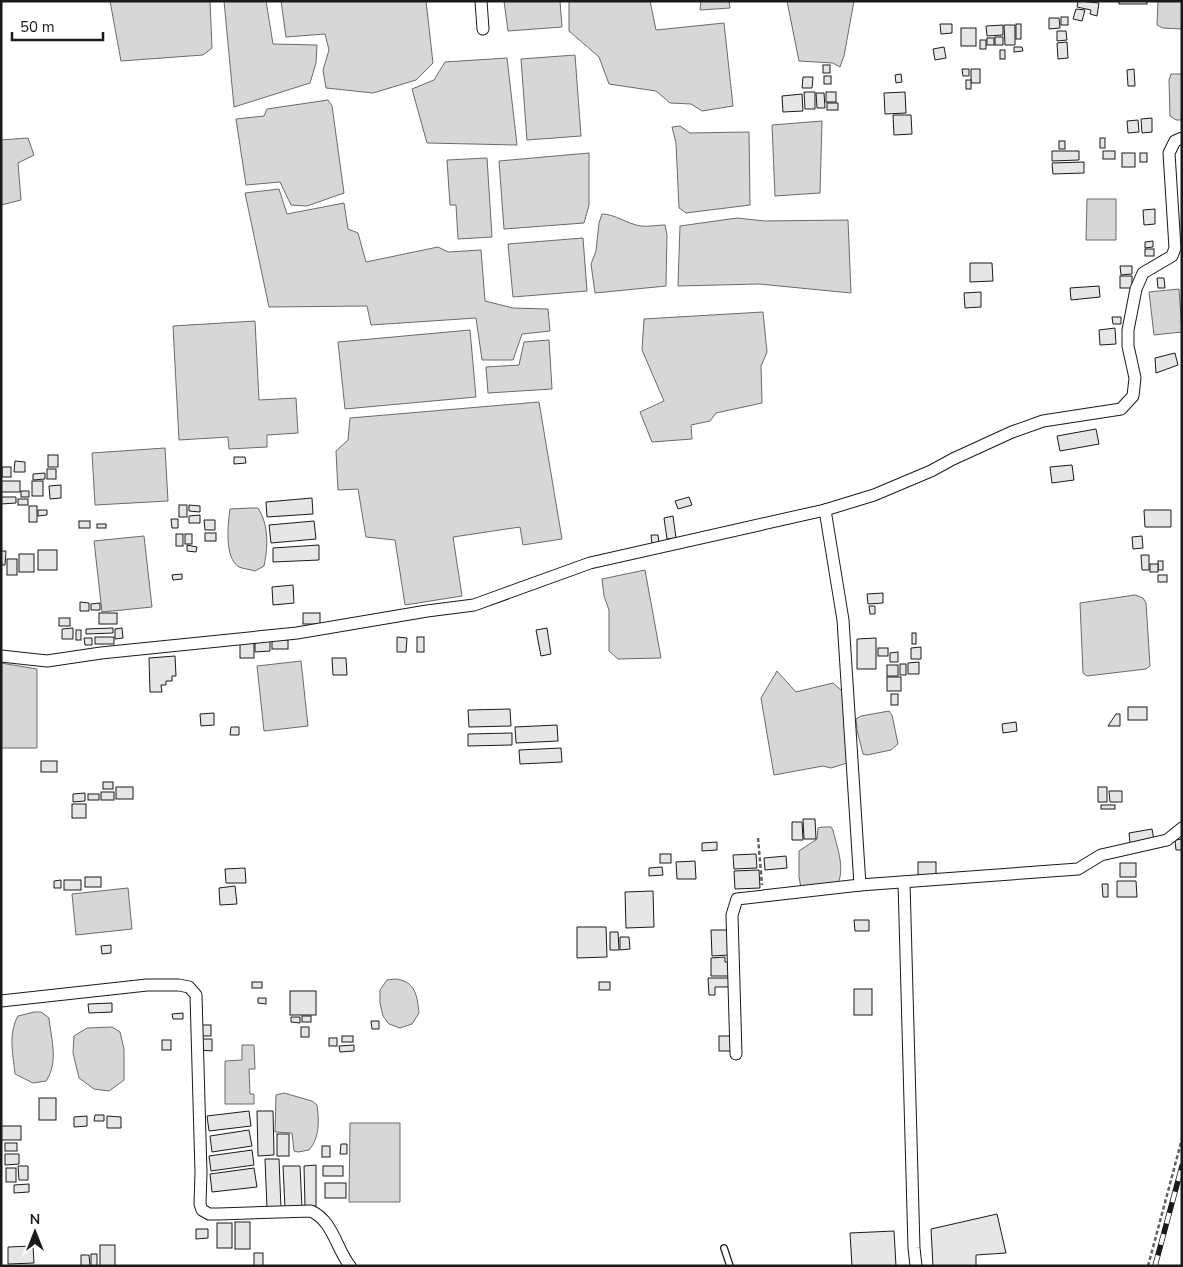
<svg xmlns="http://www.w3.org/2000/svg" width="1183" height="1267" font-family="'Nunito Sans',sans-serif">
<rect width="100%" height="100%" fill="#fff"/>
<!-- water -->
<g fill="#d7d7d7" stroke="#6a6a6a">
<path d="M 110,1 L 210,1 L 212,48 L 203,55 L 121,61 Z"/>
<path d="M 224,1 L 266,1 L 273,44 L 317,45 L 316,63 L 310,83 L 234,107 Z"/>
<path d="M 281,1 L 426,1 L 433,63 L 416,80 L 373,93 L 326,88 L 323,70 L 329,50 L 325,34 L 286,37 Z"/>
<path d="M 504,1 L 560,1 L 562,27 L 508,31 Z"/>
<path d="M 569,1 L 650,1 L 656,30 L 724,23 L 733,106 L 702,111 L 691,104 L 670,103 L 656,91 L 609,84 L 599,57 L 569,31 Z"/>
<path d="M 701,1 L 729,1 L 730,8 L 700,10 Z"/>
<path d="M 787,1 L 854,1 L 844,56 L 840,67 L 833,63 L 799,61 Z"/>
<path d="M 1158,1 L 1182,1 L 1182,29 L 1163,28 L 1157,25 Z"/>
<path d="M 575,55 L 581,136 L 527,140 L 521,59 Z"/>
<path d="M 507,58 L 517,145 L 427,143 L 412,89 L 434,80 L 445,62 Z"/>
<path d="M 1171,74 L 1182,74 L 1182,120 L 1176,120 L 1170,116 L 1169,80 Z"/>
<path d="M 328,100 L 332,106 L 344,193 L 307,206 L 291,205 L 280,182 L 246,185 L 236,119 L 264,116 L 267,109 Z"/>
<path d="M 822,121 L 820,193 L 775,196 L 772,125 Z"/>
<path d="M 680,126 L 690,133 L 749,132 L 750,205 L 686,213 L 679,208 L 676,143 L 672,127 Z"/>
<path d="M 28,138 L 34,155 L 18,163 L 21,200 L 1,205 L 1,140 Z"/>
<path d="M 589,153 L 589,205 L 584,223 L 504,229 L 499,161 Z"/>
<path d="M 487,158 L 492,237 L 458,239 L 456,205 L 450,205 L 447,160 Z"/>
<path d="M 279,189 L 287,214 L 344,203 L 348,229 L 358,233 L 366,262 L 438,247 L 448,252 L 481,250 L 485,301 L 513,308 L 548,309 L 550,331 L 522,334 L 513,360 L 482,360 L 476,318 L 371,325 L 367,306 L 269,307 L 245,193 Z"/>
<path d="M 1087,199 L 1116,199 L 1116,240 L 1086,240 Z"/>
<path d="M 602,214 C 615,214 627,224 641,226 C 648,227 657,225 665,225 L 667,235 L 666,286 L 595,293 L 591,264 L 596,251 L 599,223 Z"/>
<path d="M 737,218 L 765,221 L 848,220 L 851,293 L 759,284 L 678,286 L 680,226 Z"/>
<path d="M 583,238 L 587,291 L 513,297 L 508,244 Z"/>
<path d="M 1179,289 L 1182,332 L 1154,335 L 1149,292 Z"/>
<path d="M 763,312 L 767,352 L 761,366 L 762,403 L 716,413 L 710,421 L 691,425 L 692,439 L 652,442 L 640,412 L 664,401 L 642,350 L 644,319 Z"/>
<path d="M 255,321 L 259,400 L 296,398 L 298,433 L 267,435 L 267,447 L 229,449 L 228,437 L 179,440 L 173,326 Z"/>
<path d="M 470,330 L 476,397 L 345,409 L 338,342 Z"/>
<path d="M 549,340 L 552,389 L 488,393 L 486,367 L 519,365 L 524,342 Z"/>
<path d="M 539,402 L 562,539 L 523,545 L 520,527 L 453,537 L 462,596 L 405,605 L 395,540 L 366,537 L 358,489 L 338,490 L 336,451 L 348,440 L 350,418 Z"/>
<path d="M 165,448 L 168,501 L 95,505 L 92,453 Z"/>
<path d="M 251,508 L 258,508 C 269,525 268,547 264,566 L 255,571 C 250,569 243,569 239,567 C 224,558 228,524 230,509 Z"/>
<path d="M 144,536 L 152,607 L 102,612 L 94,541 Z"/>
<path d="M 645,570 L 661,658 L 618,659 L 609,651 L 609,610 L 604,596 L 602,579 Z"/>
<path d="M 1135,595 L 1143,598 L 1146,603 L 1150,666 L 1146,669 L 1087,676 L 1083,673 L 1080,603 Z"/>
<path d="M 301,661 L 308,726 L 264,731 L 257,666 Z"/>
<path d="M 1,663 L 37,669 L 37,748 L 1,748 Z"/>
<path d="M 777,671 L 796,692 L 833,683 L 843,692 L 847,763 L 831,768 L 823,766 L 774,775 L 761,698 Z"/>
<path d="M 889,711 L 892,715 L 898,744 L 891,750 L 867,755 L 863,754 L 857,730 L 856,719 L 861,716 Z"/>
<path d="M 822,827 L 831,827 L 833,830 C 837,848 845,866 838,884 L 801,888 L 799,877 L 799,851 L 817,839 L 818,828 Z"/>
<path d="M 128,888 L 132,929 L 76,935 L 72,894 Z"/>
<path d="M 395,979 C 416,981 417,996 419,1013 L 412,1024 L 400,1028 L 389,1024 L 383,1016 L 380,1003 L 380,990 L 387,980 Z"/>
<path d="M 34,1012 L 41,1012 L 49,1018 C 51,1039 59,1062 46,1081 L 33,1083 L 15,1074 C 13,1054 8,1034 18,1016 Z"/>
<path d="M 112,1027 L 120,1032 L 124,1049 L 124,1080 L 109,1091 L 94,1089 L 79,1078 L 73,1053 L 74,1036 L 87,1028 Z"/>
<path d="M 242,1045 L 254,1045 L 255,1069 L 249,1069 L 250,1094 L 254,1094 L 254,1104 L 225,1104 L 225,1061 L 242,1060 Z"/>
<path d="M 284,1093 L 312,1101 L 317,1105 C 319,1121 320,1137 309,1150 L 298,1152 L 294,1151 L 292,1133 L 275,1132 L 276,1095 Z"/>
<path d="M 350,1123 L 400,1123 L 400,1202 L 349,1202 Z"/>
</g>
<!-- building -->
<g fill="#e6e6e6" stroke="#1a1a1a">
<path d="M 1078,1 L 1099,3 L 1097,16 L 1090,14 L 1091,10 L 1077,7 Z"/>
<rect x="1119" y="1" width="28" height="3"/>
<path d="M 1076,9 L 1085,10 L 1082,21 L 1073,19 Z"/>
<rect x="1061" y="17" width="7" height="8"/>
<path d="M 1049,18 L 1059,18 L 1060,28 L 1049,29 Z"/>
<path d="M 940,24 L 952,24 L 952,33 L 941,34 Z"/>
<rect x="1016" y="24" width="5" height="15"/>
<path d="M 1003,25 L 1003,35 L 987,36 L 986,26 Z"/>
<path d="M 1004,25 L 1015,25 L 1015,45 L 1005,45 Z"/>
<rect x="961" y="28" width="15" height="18"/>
<path d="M 1057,31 L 1066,31 L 1067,40 L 1057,41 Z"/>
<rect x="995" y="37" width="8" height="8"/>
<rect x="987" y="38" width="7" height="7"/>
<rect x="980" y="40" width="6" height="9"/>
<path d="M 1067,42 L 1068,58 L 1058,59 L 1057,43 Z"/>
<path d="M 944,47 L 946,58 L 935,60 L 933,49 Z"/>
<path d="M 1014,47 L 1022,47 L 1023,51 L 1014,52 Z"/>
<rect x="1000" y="50" width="5" height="9"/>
<rect x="823" y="65" width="7" height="8"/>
<path d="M 962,69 L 969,69 L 969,76 L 963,76 Z"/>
<rect x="971" y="69" width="9" height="14"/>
<path d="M 1134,69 L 1135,86 L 1128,86 L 1127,70 Z"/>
<path d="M 901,74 L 902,82 L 896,83 L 895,75 Z"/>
<rect x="824" y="76" width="7" height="8"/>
<path d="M 803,77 L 813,77 L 812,88 L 802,88 Z"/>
<rect x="966" y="80" width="5" height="9"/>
<path d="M 804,92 L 815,92 L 815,109 L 805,109 Z"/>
<rect x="826" y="92" width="10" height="10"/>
<path d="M 905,92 L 906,113 L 885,114 L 884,93 Z"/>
<path d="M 816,93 L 824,93 L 825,108 L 817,108 Z"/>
<path d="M 802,94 L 803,111 L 783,112 L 782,96 Z"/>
<rect x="827" y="103" width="11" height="7"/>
<path d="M 893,115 L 911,115 L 912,134 L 894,135 Z"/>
<path d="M 1152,118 L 1152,132 L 1142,133 L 1141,119 Z"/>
<path d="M 1138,120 L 1139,132 L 1128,133 L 1127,121 Z"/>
<rect x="1100" y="138" width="5" height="10"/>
<rect x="1059" y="141" width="6" height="8"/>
<path d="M 1052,151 L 1079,151 L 1079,160 L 1052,161 Z"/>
<rect x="1103" y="151" width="12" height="8"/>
<rect x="1122" y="153" width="13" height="14"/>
<rect x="1140" y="153" width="7" height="9"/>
<path d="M 1084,162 L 1084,173 L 1053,174 L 1052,163 Z"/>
<path d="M 1155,209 L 1155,224 L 1144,225 L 1143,210 Z"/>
<path d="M 1153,241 L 1153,247 L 1145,248 L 1145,242 Z"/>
<rect x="1145" y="249" width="9" height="7"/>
<path d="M 970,263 L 992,263 L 993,281 L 970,282 Z"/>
<path d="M 1120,266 L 1132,266 L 1132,274 L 1121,275 Z"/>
<rect x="1120" y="276" width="12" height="12"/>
<path d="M 1157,278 L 1164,278 L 1165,288 L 1158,288 Z"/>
<path d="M 1099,286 L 1100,297 L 1071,300 L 1070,288 Z"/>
<path d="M 981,292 L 981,307 L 965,308 L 964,293 Z"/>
<path d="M 1112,317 L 1121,317 L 1121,324 L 1113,324 Z"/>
<path d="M 1115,328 L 1116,344 L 1100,345 L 1099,330 Z"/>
<path d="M 1175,353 L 1178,365 L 1156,373 L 1155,358 Z"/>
<path d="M 1096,429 L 1099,444 L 1060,451 L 1057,436 Z"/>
<rect x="48" y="455" width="10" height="12"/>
<path d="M 234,457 L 245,457 L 246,463 L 234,464 Z"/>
<path d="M 15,461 L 25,462 L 25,472 L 14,472 Z"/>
<path d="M 1072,465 L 1074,480 L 1052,483 L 1050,467 Z"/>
<rect x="2" y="467" width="9" height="10"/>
<rect x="47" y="469" width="9" height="10"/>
<path d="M 45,473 L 45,479 L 33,480 L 33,474 Z"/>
<rect x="1" y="481" width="19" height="11"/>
<rect x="32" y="481" width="11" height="15"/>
<path d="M 61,485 L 61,498 L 50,499 L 49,486 Z"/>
<rect x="21" y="491" width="8" height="6"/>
<path d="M 1,497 L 16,497 L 16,503 L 1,504 Z"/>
<path d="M 689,497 L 692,505 L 678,509 L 675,501 Z"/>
<path d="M 312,498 L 313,514 L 267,517 L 266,502 Z"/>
<rect x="18" y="499" width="10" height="6"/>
<rect x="179" y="505" width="8" height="12"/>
<path d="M 189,505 L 200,506 L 200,512 L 189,511 Z"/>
<rect x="29" y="506" width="8" height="16"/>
<path d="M 38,510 L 47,510 L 47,515 L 38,516 Z"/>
<path d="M 1144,510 L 1171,510 L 1171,527 L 1145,527 Z"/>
<path d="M 200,515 L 200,523 L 189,523 L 189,516 Z"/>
<path d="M 673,516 L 676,538 L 667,539 L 664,518 Z"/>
<path d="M 171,519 L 178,519 L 178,528 L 172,528 Z"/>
<path d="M 204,520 L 215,520 L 215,530 L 205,530 Z"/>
<rect x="79" y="521" width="11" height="7"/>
<path d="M 314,521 L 316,539 L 271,543 L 269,525 Z"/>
<rect x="97" y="524" width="9" height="4"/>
<rect x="205" y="533" width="11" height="8"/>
<rect x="176" y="534" width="7" height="12"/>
<rect x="185" y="534" width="7" height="10"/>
<path d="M 651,535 L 658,535 L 659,543 L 652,544 Z"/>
<path d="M 1142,536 L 1143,548 L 1133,549 L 1132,537 Z"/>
<path d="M 187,545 L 197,547 L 196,552 L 187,551 Z"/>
<path d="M 319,545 L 319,560 L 273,562 L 273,548 Z"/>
<rect x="38" y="550" width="19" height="20"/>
<path d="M 1,551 L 6,551 L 5,565 L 1,565 Z"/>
<rect x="19" y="554" width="15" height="18"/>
<path d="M 1141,555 L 1149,555 L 1149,570 L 1142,570 Z"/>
<rect x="7" y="559" width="10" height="16"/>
<rect x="1158" y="561" width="5" height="9"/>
<rect x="1150" y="564" width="8" height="8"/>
<path d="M 182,574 L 182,579 L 173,580 L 172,575 Z"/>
<rect x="1158" y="575" width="9" height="7"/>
<path d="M 293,585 L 294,603 L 273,605 L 272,587 Z"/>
<path d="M 883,593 L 883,603 L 868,604 L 867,594 Z"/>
<path d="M 80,602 L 89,603 L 89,611 L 80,611 Z"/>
<path d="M 100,603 L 100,610 L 91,610 L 91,604 Z"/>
<path d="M 869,606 L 875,606 L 875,614 L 870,614 Z"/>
<rect x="99" y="613" width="18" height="11"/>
<rect x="303" y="613" width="17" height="11"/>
<rect x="59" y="618" width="11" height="8"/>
<path d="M 73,628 L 73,639 L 62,639 L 62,629 Z"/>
<path d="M 113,628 L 113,633 L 86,634 L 86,629 Z"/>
<path d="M 122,628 L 123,638 L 115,639 L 115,629 Z"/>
<path d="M 547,628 L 551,654 L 541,656 L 536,630 Z"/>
<rect x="76" y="630" width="5" height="10"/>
<rect x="912" y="633" width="4" height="11"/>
<rect x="95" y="637" width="19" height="7"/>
<path d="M 397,637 L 407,638 L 406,652 L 397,652 Z"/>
<rect x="417" y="637" width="7" height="15"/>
<path d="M 84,638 L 92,638 L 92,645 L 85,645 Z"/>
<path d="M 876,638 L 876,669 L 857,669 L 857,639 Z"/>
<rect x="272" y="640" width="16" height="9"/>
<path d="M 270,641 L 270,651 L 255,652 L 255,642 Z"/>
<rect x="240" y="642" width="14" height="16"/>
<path d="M 921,647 L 921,659 L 911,659 L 911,648 Z"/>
<rect x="878" y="648" width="10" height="8"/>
<path d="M 898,652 L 898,662 L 890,662 L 890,653 Z"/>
<path d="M 175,656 L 176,676 L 172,676 L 172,681 L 166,681 L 166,685 L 161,685 L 162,692 L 150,692 L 149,658 Z"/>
<path d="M 332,658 L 346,658 L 347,675 L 333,675 Z"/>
<path d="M 919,662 L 919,674 L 908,674 L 908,663 Z"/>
<rect x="900" y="664" width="6" height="11"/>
<rect x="887" y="665" width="11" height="11"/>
<rect x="887" y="677" width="14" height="14"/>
<rect x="891" y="694" width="7" height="11"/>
<rect x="1128" y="707" width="19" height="13"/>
<path d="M 510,709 L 511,726 L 469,727 L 468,710 Z"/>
<path d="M 214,713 L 214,725 L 201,726 L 200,714 Z"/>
<path d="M 1116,714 L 1120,714 L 1120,726 L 1108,726 Z"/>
<path d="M 1016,722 L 1017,731 L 1003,733 L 1002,724 Z"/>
<path d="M 557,725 L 558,741 L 516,743 L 515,727 Z"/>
<path d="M 231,727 L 239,727 L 239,735 L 230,735 Z"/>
<path d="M 512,733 L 512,745 L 468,746 L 468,734 Z"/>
<path d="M 561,748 L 562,762 L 520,764 L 519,750 Z"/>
<rect x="41" y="761" width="16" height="11"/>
<rect x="103" y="782" width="10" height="7"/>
<rect x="116" y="787" width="17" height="12"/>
<rect x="1098" y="787" width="9" height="15"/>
<path d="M 1109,791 L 1122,791 L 1122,802 L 1110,802 Z"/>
<rect x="101" y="792" width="13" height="8"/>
<path d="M 85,793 L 85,801 L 73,802 L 73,794 Z"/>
<rect x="88" y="794" width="11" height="6"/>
<rect x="72" y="804" width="14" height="14"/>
<rect x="1101" y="805" width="14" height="4"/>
<path d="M 803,819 L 815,819 L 816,839 L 804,839 Z"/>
<path d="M 792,822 L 802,822 L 803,840 L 792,840 Z"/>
<path d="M 1152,829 L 1154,840 L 1130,843 L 1129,833 Z"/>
<path d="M 1182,839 L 1182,850 L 1176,850 L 1175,840 Z"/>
<path d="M 717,842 L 717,850 L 702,851 L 702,843 Z"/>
<rect x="660" y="854" width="11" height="9"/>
<path d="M 756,854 L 757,868 L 734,869 L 733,855 Z"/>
<path d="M 786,856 L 787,868 L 765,870 L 764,858 Z"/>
<path d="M 695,861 L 696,879 L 677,879 L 676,862 Z"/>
<rect x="918" y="862" width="18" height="14"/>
<rect x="1120" y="863" width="16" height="14"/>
<path d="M 662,867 L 663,875 L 649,876 L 649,868 Z"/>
<path d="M 245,868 L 246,883 L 226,883 L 225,869 Z"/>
<path d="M 759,870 L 760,888 L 735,889 L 734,871 Z"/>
<rect x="85" y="877" width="16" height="10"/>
<path d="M 61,880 L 61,888 L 54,888 L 54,881 Z"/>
<rect x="64" y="880" width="17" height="10"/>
<path d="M 1117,881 L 1136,881 L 1137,897 L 1117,897 Z"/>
<path d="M 1102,884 L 1108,884 L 1108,897 L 1103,897 Z"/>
<path d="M 235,886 L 237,904 L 220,905 L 219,888 Z"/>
<path d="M 653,891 L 654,927 L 626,928 L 625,892 Z"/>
<path d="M 854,920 L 869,920 L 869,931 L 855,931 Z"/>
<path d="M 577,927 L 606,927 L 607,957 L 577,958 Z"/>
<path d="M 711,930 L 728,930 L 729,955 L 712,956 Z"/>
<path d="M 610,932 L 618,932 L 619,950 L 610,950 Z"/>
<path d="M 620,937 L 629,937 L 630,949 L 620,950 Z"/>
<path d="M 111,945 L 111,953 L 102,954 L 101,946 Z"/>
<path d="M 725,957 L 725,962 L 731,962 L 731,976 L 711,976 L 711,958 Z"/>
<path d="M 708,978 L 731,978 L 732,987 L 715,987 L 715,995 L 709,995 Z"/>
<rect x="252" y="982" width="10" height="6"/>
<rect x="599" y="982" width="11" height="8"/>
<rect x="854" y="989" width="18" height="26"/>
<rect x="290" y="991" width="26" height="24"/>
<path d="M 258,998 L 266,998 L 266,1004 L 258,1003 Z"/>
<path d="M 112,1003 L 112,1012 L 89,1013 L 88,1004 Z"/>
<path d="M 183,1013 L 183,1019 L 173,1019 L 172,1014 Z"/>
<rect x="302" y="1016" width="9" height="6"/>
<path d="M 291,1017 L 300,1017 L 300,1023 L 291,1022 Z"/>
<path d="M 371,1021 L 379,1021 L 379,1029 L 372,1029 Z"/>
<rect x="200" y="1025" width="11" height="11"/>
<rect x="301" y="1027" width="8" height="10"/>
<rect x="342" y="1036" width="11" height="6"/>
<rect x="719" y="1036" width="13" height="15"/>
<rect x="329" y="1038" width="8" height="8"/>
<path d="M 201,1039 L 212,1039 L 212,1051 L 200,1050 Z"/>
<rect x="162" y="1040" width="9" height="10"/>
<path d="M 354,1045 L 354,1051 L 340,1052 L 339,1046 Z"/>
<rect x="39" y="1098" width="17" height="22"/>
<path d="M 249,1111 L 251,1126 L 209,1131 L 207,1116 Z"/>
<path d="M 257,1111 L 273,1111 L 274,1155 L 258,1156 Z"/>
<path d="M 95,1115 L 104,1115 L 104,1121 L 94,1121 Z"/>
<path d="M 87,1116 L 87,1126 L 74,1127 L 74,1117 Z"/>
<path d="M 107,1116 L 121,1117 L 121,1128 L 107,1128 Z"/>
<rect x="1" y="1126" width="20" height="14"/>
<path d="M 249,1130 L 252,1146 L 212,1152 L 210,1136 Z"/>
<rect x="277" y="1134" width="12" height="22"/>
<rect x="5" y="1143" width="12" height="8"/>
<path d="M 341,1144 L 347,1144 L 347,1154 L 340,1154 Z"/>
<rect x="322" y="1146" width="8" height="11"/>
<path d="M 252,1150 L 254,1165 L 211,1171 L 209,1156 Z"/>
<path d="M 5,1154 L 19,1154 L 19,1164 L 5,1165 Z"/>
<path d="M 265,1159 L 279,1159 L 281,1209 L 267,1209 Z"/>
<path d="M 316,1165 L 316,1207 L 305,1207 L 304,1166 Z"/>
<path d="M 18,1166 L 28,1166 L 28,1180 L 19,1180 Z"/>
<path d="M 283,1166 L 300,1166 L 302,1208 L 285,1208 Z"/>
<rect x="323" y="1166" width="20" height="10"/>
<rect x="6" y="1168" width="10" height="14"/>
<path d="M 254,1168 L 257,1187 L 212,1192 L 210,1174 Z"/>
<rect x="325" y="1183" width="21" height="15"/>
<path d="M 29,1184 L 29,1192 L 14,1193 L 14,1185 Z"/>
<path d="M 997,1214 L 1006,1253 L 976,1255 L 976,1266 L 933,1266 L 931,1229 Z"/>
<rect x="235" y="1222" width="15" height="27"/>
<rect x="217" y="1223" width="15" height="25"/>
<path d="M 196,1229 L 208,1229 L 208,1238 L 196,1239 Z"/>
<path d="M 894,1231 L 896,1266 L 852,1266 L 850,1233 Z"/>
<rect x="100" y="1245" width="15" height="21"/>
<path d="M 33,1246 L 34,1263 L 8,1264 L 8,1247 Z"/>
<rect x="254" y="1253" width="9" height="13"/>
<rect x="91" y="1254" width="6" height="12"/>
<path d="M 81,1255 L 89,1255 L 90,1266 L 81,1266 Z"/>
</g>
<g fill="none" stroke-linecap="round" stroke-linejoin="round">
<defs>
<path id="lane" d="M 724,1248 L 730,1266"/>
<g id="street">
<path d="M 481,1 L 483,29"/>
<path d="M 1,656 L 47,661 L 101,653 L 297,633 L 427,611 L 474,605 L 590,563 L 825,510 L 874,495 L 931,471 L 953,459 L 1012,432 L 1043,421 L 1121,409 L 1133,396 L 1135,378 L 1128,346 L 1128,330 L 1136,289 L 1143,273 L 1172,256 L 1175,248 L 1169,153 L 1175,141 L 1182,138"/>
<path d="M 904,882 L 914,1248 L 916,1266"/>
<path d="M 860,885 L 1078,869 L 1101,855 L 1167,840 L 1182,828"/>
<path d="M 1,1001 L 147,985 L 179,985 L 189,987 L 196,995 L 201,1173 L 200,1204 L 202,1210 L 209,1214 L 219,1214 L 311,1211 C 333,1221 336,1248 350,1266"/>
<path d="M 736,1054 L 732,915 L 737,899 L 860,885 L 843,620 L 825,510"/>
</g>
</defs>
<!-- lane casing -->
<use href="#lane" stroke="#1a1a1a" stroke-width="8"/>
<!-- street casing -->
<use href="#street" stroke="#1a1a1a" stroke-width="13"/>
<!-- path -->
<g stroke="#5f5f5f" stroke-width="2.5" stroke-dasharray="4 2.5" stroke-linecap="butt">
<path d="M 758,838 L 762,885"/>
<path d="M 1148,1266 L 1182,1139"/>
</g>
<!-- lane -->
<use href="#lane" stroke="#fff" stroke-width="5.5"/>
<!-- street -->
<use href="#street" stroke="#fff" stroke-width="11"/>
<defs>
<path id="rail" d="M 1155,1266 L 1182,1166"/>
</defs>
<!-- rail casing -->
<use href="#rail" stroke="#1a1a1a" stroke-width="5.5"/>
<!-- rail -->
<use href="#rail" stroke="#fff" stroke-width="4" stroke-dasharray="11" stroke-linecap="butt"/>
</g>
<!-- border -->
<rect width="1183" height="1267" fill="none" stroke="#1a1a1a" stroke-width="5"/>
<!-- north arrow -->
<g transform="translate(35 1232)" stroke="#ffffff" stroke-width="4" paint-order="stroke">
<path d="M0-4L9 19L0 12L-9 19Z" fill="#1a1a1a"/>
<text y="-8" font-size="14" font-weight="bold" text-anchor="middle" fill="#1a1a1a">N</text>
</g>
<!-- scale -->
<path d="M12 32v8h91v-8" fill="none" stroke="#1a1a1a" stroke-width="2.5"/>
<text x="20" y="32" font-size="15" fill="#1a1a1a" stroke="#ffffff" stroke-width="4" paint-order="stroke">50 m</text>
</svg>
